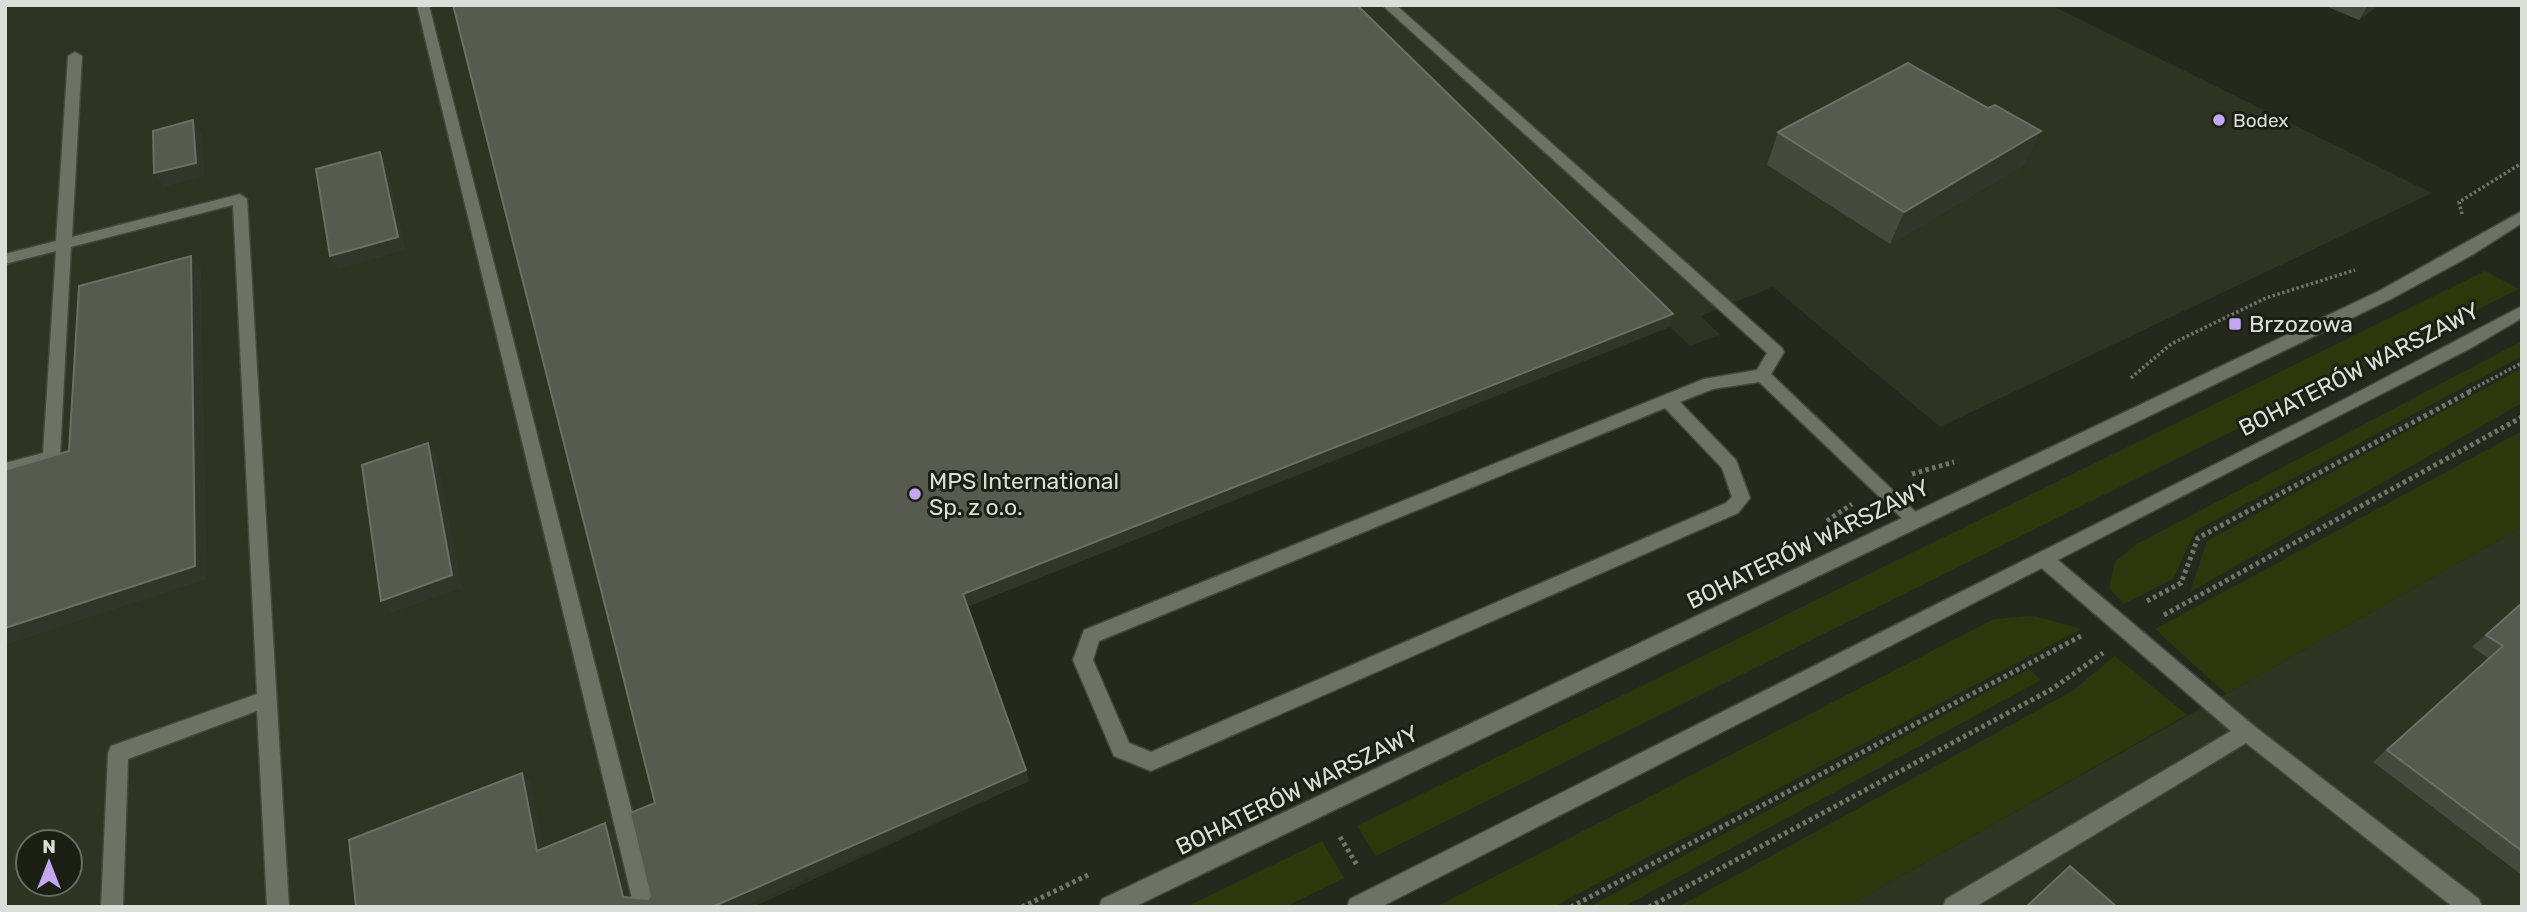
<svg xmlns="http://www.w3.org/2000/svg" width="2527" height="912" font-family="Rubik,sans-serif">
<rect width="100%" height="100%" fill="#25291d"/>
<!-- built -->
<g fill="#2e3322" fill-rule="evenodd">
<path d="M 5,5 L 2051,5 L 2432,193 L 1940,427 L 1773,287 L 1701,316 L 1720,335 L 1690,346 L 1670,327 L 957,611 L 970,618 L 1029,781 L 753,907 L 5,907 ZM 28,842 L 70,842 L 70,884 L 28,884 Z"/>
<path d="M 2522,527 L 2522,907 L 1846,907 L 2226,694 Z"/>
</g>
<!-- green -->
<g fill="#2c380c">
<path d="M 2485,271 L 2519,289 L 1376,856 L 1357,826 Z"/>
<path d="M 2522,341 L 2522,356 L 2195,531 L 2173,579 L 2124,604 L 2109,588 L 2115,561 L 2137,544 Z"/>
<path d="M 2522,368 L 2522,403 L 2190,592 L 2207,541 Z"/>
<path d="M 2522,431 L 2522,527 L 2226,694 L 2155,629 Z"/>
<path d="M 2035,616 L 2081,629 L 1553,907 L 1436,907 L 1994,619 Z"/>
<path d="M 2115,656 L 2187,715 L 1846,907 L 1678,907 L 2071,692 Z"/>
<path d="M 2029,669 L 2041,680 L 1623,907 L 1589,907 Z"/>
<path d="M 1322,841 L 1344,878 L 1285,907 L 1186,907 Z"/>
</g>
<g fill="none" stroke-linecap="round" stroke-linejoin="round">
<defs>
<g id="lane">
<path d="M 417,5 L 429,5 L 656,907 L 634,907 Z"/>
<path d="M 1382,5 L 1396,5 L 1782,348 L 1784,352 L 1771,374 L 1924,520 L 1921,525 L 1909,525 L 1759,382 L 1713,389 L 1680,402 L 1736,460 L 1750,498 L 1738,513 L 1151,771 L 1114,756 L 1073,660 L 1084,630 L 1704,379 L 1757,370 L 1767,353 ZM 1665,408 L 1722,468 L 1732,497 L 1726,503 L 1151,752 L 1129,743 L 1093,660 L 1099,641 Z"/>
<path d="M 75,52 L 82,56 L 72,237 L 240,194 L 247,199 L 289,907 L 267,907 L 257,711 L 128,759 L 123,907 L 101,907 L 108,753 L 111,746 L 257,694 L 233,205 L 71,247 L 60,457 L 57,462 L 5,477 L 5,463 L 43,453 L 56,251 L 5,264 L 5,254 L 56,241 L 68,56 Z"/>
<path d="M 2045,553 L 2052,555 L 2254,726 L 2479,899 L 2482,907 L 2453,907 L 2246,743 L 1975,907 L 1943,907 L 1946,899 L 2231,731 L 2038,565 L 2036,560 L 2038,555 Z"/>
</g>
<g id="secondary">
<path d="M 2522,211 L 2522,223 L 2472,255 L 2391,299 L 1134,907 L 1099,907 L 1102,899 L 2379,291 Z"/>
<path d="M 2522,306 L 2522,318 L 2471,348 L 1381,907 L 1347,907 L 1350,899 L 2339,402 Z"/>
</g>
</defs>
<!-- lane casing -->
<use href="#lane" stroke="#44473d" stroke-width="3"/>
<!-- secondary casing -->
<use href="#secondary" stroke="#44473d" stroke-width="3"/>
<!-- path-far1 -->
<g stroke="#70746a" stroke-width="3.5" stroke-dasharray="2.5 2.5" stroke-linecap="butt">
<path d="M 2462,214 L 2459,202 L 2522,163"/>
<path d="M 2131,378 L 2171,344 L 2266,298 L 2355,270"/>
<path d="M 2469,391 L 2522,363"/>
</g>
<!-- path -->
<g stroke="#70746a" stroke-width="5" stroke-dasharray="3.5 3.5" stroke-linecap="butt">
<path d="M 1912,474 L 1954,462"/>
<path d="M 1827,521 L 1852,504"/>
<path d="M 2147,601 L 2181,583 L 2198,538 L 2473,390"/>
<path d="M 2164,615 L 2522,417"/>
<path d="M 1340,837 L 1357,865"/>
<path d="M 1022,907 L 1088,875"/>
<path d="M 1571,907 L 2081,636"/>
<path d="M 1649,907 L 2052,689 L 2103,653"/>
</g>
<!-- lane -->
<use href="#lane" fill="#6d7264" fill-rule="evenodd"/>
<!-- secondary -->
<use href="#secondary" fill="#6d7264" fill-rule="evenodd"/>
</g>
<!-- wall -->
<g fill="#464a3e">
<path d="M 2323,5 L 2378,5 L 2359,20 Z"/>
<path d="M 1778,132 L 2025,164 L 1890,244 L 1767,165 Z"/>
<path d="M 2522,603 L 2522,875 L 2373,762 L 2488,658 L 2472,647 Z"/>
</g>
<!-- shaded-wall -->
<g fill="#32362a">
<path d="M 2370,5 L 2378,5 L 2359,20 L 2367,7 Z"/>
<path d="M 193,120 L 202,134 L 205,176 L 164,187 L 154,173 Z"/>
<path d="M 2041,131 L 2025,164 L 1890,244 L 1904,212 Z"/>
<path d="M 380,152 L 387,165 L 406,250 L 339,269 L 330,256 Z"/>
<path d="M 191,256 L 201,269 L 207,579 L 5,645 L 5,628 Z"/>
<path d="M 1673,314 L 1669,327 L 966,607 L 963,594 Z"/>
<path d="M 428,443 L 437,456 L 462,588 L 391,613 L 381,601 Z"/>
<path d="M 1026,770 L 1029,781 L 743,907 L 712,907 Z"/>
<path d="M 522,773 L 531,784 L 547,862 L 537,851 Z"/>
<path d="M 605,823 L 614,834 L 631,907 L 623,897 Z"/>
</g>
<!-- building -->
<g fill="#565a4f" stroke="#6b6f64" stroke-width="2">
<path d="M 453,5 L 1357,5 L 1673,314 L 963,594 L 1026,770 L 712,907 L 356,907 L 349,840 L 522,773 L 537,851 L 605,823 L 623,897 L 648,899 L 650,896 L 630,813 L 655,803 Z"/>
<path d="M 1908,63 L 1988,108 L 1995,105 L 2041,131 L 1904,212 L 1778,132 Z"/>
<path d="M 193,120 L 196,163 L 154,173 L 153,131 Z"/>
<path d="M 380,152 L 398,237 L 330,256 L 316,169 Z"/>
<path d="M 191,256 L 195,566 L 5,628 L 5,470 L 69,451 L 79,286 Z"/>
<path d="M 428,443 L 452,575 L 381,601 L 362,465 Z"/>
<path d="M 2522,603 L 2522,851 L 2387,750 L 2503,646 L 2486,635 Z"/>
<path d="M 2070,866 L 2117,907 L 2026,907 Z"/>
</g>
<!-- markers -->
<g fill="#c5a6f0" stroke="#1b1f14" stroke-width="2.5">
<circle cx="2219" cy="120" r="7"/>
<rect x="2228" y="317" width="14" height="14" rx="3.5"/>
<circle cx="915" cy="494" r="7"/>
</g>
<g text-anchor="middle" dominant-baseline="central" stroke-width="6" stroke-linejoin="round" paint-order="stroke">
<!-- far-poi labels -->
<g font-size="19" fill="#dcdfd7" stroke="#1b1f14" text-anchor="start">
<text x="2233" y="120">Bodex</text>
</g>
<!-- poi labels -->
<g font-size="23" fill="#dcdfd7" stroke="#1b1f14" text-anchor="start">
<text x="2249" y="324">Brzozowa</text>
<text x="929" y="481">MPS International<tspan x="929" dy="26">Sp. z o.o.</tspan></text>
</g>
<!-- street labels -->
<g font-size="23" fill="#dcdfd7" stroke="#1b1f14">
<text transform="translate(2359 369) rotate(-27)">BOHATERÓW WARSZAWY</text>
<text transform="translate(1808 544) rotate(-26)">BOHATERÓW WARSZAWY</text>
<text transform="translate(1297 790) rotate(-26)">BOHATERÓW WARSZAWY</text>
</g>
</g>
<!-- border -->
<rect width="2527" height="912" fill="none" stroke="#dcdfd7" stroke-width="14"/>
<!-- north arrow -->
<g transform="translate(49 863)"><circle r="33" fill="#1b1f14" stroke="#686c62" stroke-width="2"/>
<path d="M0-5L12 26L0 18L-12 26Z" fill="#c5a6f0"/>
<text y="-10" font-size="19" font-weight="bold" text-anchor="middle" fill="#dcdfd7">N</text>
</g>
</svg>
